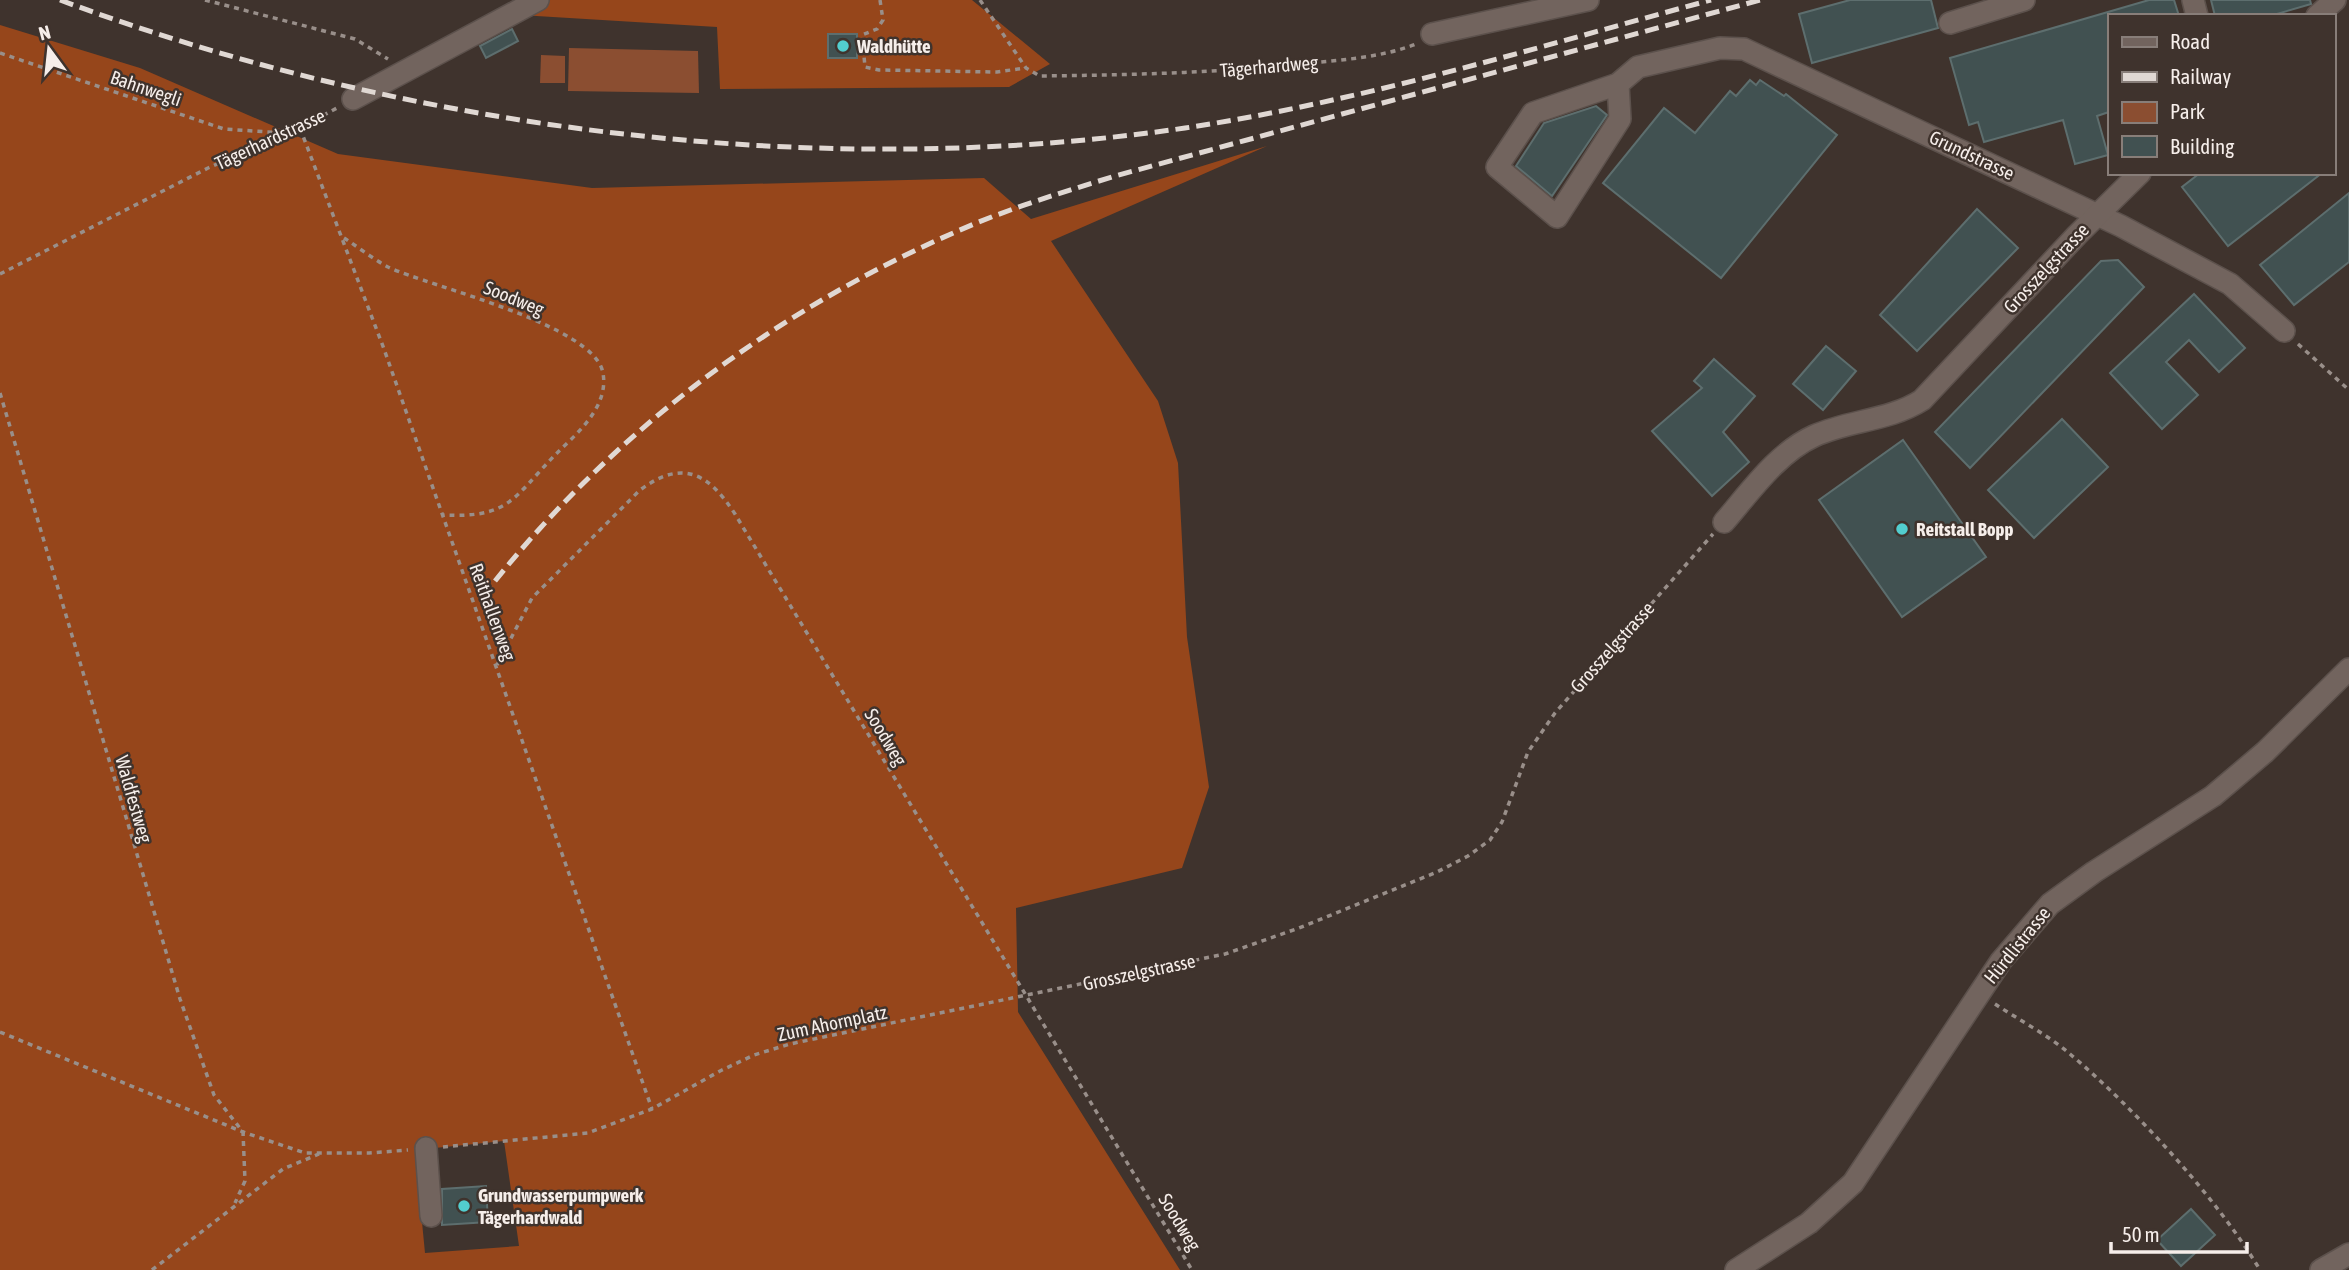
<svg xmlns="http://www.w3.org/2000/svg" width="2349" height="1270" font-family="'Asap Condensed',sans-serif">
<rect width="100%" height="100%" fill="#3f332d"/>
<!-- green -->
<g fill="#8b4e31">
<path d="M 569,48 L 698,51 L 699,93 L 568,91 Z"/>
<path d="M 541,55 L 565,56 L 565,83 L 540,83 Z"/>
</g>
<!-- forest -->
<g fill="#96461b" fill-rule="evenodd">
<path d="M 549,0 L 972,0 L 1050,64 L 1009,87 L 720,89 L 717,27 L 520,15 Z"/>
<path d="M 0,25 L 140,68 L 338,154 L 592,188 L 984,178 L 1031,219 L 1267,146 L 1051,241 L 1158,401 L 1178,463 L 1187,637 L 1209,787 L 1182,868 L 1016,908 L 1018,1012 L 1180,1270 L 0,1270 ZM 504,1141 L 519,1246 L 425,1253 L 415,1150 Z"/>
</g>
<!-- building -->
<g fill="#415151" stroke="#5d6e6e" stroke-width="2">
<path d="M 1850,0 L 1931,0 L 1938,28 L 1812,63 L 1799,14 Z"/>
<path d="M 2149,0 L 2174,0 L 2179,16 L 2109,16 L 2109,112 L 2097,116 L 2108,155 L 2075,164 L 2063,120 L 1984,142 L 1978,122 L 1969,125 L 1950,58 Z"/>
<path d="M 2211,0 L 2310,0 L 2311,4 L 2270,16 L 2215,16 Z"/>
<path d="M 512,29 L 518,41 L 486,58 L 480,46 Z"/>
<rect x="828" y="34" width="29" height="24"/>
<path d="M 1750,80 L 1756,85 L 1760,80 L 1784,96 L 1786,94 L 1837,135 L 1721,278 L 1603,183 L 1664,108 L 1695,133 L 1730,91 L 1736,96 Z"/>
<path d="M 1596,106 L 1607,115 L 1552,196 L 1516,166 L 1544,123 Z"/>
<path d="M 2200,173 L 2322,173 L 2228,246 L 2182,187 Z"/>
<path d="M 2349,193 L 2349,262 L 2294,305 L 2260,265 Z"/>
<path d="M 1977,209 L 2018,248 L 1917,351 L 1880,315 Z"/>
<path d="M 2118,260 L 2144,287 L 1970,468 L 1935,432 L 2101,261 Z"/>
<path d="M 2194,294 L 2245,348 L 2219,372 L 2189,340 L 2166,362 L 2198,395 L 2162,429 L 2110,373 Z"/>
<path d="M 1826,346 L 1856,371 L 1823,410 L 1793,384 Z"/>
<path d="M 1714,359 L 1755,396 L 1723,432 L 1749,462 L 1712,496 L 1652,431 L 1702,388 L 1694,381 Z"/>
<path d="M 2062,419 L 2108,467 L 2034,538 L 1988,490 Z"/>
<path d="M 1903,440 L 1986,557 L 1902,617 L 1819,500 Z"/>
<path d="M 486,1186 L 488,1222 L 442,1225 L 442,1189 Z"/>
<path d="M 2191,1209 L 2215,1235 L 2181,1266 L 2157,1240 Z"/>
</g>
<g fill="none" stroke-linecap="round" stroke-linejoin="round">
<defs>
<g id="minor">
<path d="M 2193,0 L 2197,16"/>
<path d="M 2317,16 L 2335,0"/>
<path d="M 1950,23 L 2024,0"/>
<path d="M 1432,34 L 1588,0"/>
<path d="M 1618,84 L 1620,119 L 1557,217 L 1497,167 L 1533,113 L 1618,84 L 1638,67 L 1720,48 L 1744,49 L 2121,226 L 2230,284 L 2284,331"/>
<path d="M 353,99 L 538,0"/>
<path d="M 1724,522 C 1750,492 1777,453 1814,436 C 1849,420 1889,421 1922,400 L 2077,235 L 2140,173"/>
<path d="M 426,1148 L 431,1216"/>
<path d="M 1736,1270 L 1809,1223 L 1853,1183 L 2001,961 L 2050,904 L 2094,872 L 2213,796 L 2265,752 L 2349,669"/>
<path d="M 2321,1270 L 2349,1254"/>
</g>
</defs>
<!-- minor casing -->
<use href="#minor" stroke="#5c514c" stroke-width="24"/>
<!-- path -->
<g stroke="#998f8a" stroke-width="3.5" stroke-dasharray="5 5" stroke-linecap="butt">
<path d="M 205,0 L 355,39 L 388,59"/>
<path d="M 880,0 L 883,20 L 877,29 L 862,35 L 865,67 L 879,70 L 997,72 L 1025,68"/>
<path d="M 980,0 L 1026,68 L 1040,76 C 1128,75 1214,73 1301,64 C 1340,60 1380,58 1416,44"/>
<path d="M 0,53 L 224,129 L 284,133"/>
<path d="M 300,128 L 384,349 L 652,1109"/>
<path d="M 344,238 C 358,247 373,259 388,267 C 431,287 595,325 603,373 C 609,408 576,434 554,456 C 512,500 508,518 443,515"/>
<path d="M 0,274 L 208,168 L 300,128 L 337,108"/>
<path d="M 2298,344 L 2349,390"/>
<path d="M 0,393 L 180,999 L 214,1095 L 243,1132 L 245,1181 L 235,1203"/>
<path d="M 497,665 L 532,598 L 640,490 C 683,458 709,474 735,514 L 1192,1270"/>
<path d="M 1995,1004 C 2019,1020 2048,1035 2070,1054 C 2134,1108 2217,1198 2260,1270"/>
<path d="M 0,1032 L 243,1132 L 305,1153 L 369,1153 L 408,1150"/>
<path d="M 443,1147 L 588,1133 L 652,1109 L 720,1071 L 754,1055 L 790,1044 L 1225,954 L 1299,928 L 1437,872 L 1468,856 L 1490,840 L 1502,822 L 1528,752 L 1555,713 L 1713,534"/>
<path d="M 152,1270 L 283,1169 L 319,1154"/>
</g>
<!-- minor -->
<use href="#minor" stroke="#72645e" stroke-width="21"/>
<!-- rail -->
<g stroke="#e0d8d3" stroke-width="5" stroke-dasharray="14 7" stroke-linecap="butt">
<path d="M 60,0 C 409,130 815,182 1185,128 C 1364,101 1537,47 1711,0"/>
<path d="M 495,581 C 622,423 788,302 974,224 C 1020,205 1067,191 1115,176 L 1760,0"/>
</g>
</g>
<!-- markers -->
<g fill="#52cdce" stroke="#3f332d" stroke-width="2.5">
<circle cx="843" cy="46" r="7"/>
<circle cx="1902" cy="529" r="7"/>
<circle cx="464" cy="1206" r="7"/>
</g>
<g text-anchor="middle" dominant-baseline="central" stroke-width="5" stroke-linejoin="round" paint-order="stroke">
<!-- poi labels -->
<g font-size="19" font-weight="bold" fill="#f6eeea" stroke="#3f332d" text-anchor="start">
<text x="857" y="46">Waldhütte</text>
<text x="1916" y="529">Reitstall Bopp</text>
<text x="478" y="1195">Grundwasserpumpwerk<tspan x="478" dy="22">Tägerhardwald</tspan></text>
</g>
<!-- street labels -->
<g font-size="19" fill="#f6eeea" stroke="#3f332d">
<text transform="translate(1269 66) rotate(-5)">Tägerhardweg</text>
<text transform="translate(146 88) rotate(19)">Bahnwegli</text>
<text transform="translate(270 139) rotate(-25)">Tägerhardstrasse</text>
<text transform="translate(1972 155) rotate(25)">Grundstrasse</text>
<text transform="translate(2046 268) rotate(-47)">Grosszelgstrasse</text>
<text transform="translate(514 298) rotate(22)">Soodweg</text>
<text transform="translate(493 612) rotate(70)">Reithallenweg</text>
<text transform="translate(1612 647) rotate(-48)">Grosszelgstrasse</text>
<text transform="translate(886 737) rotate(59)">Soodweg</text>
<text transform="translate(134 799) rotate(74)">Waldfestweg</text>
<text transform="translate(2017 945) rotate(-51)">Hürdlistrasse</text>
<text transform="translate(1139 972) rotate(-12)">Grosszelgstrasse</text>
<text transform="translate(832 1023) rotate(-12)">Zum Ahornplatz</text>
<text transform="translate(1180 1222) rotate(59)">Soodweg</text>
</g>
</g>
<!-- legend -->
<rect x="2108" y="14" width="228" height="161" fill="#3f332d" stroke="#887e79" stroke-width="2"/>
<rect x="2122" y="37" width="35" height="10" fill="#72645e" stroke="#887e79" stroke-width="2"/>
<text x="2170" y="49" font-size="21" fill="#f6eeea">Road</text>
<rect x="2122" y="72" width="35" height="10" fill="#e0d8d3" stroke="#887e79" stroke-width="2"/>
<text x="2170" y="84" font-size="21" fill="#f6eeea">Railway</text>
<rect x="2122" y="102" width="35" height="21" fill="#8b4e31" stroke="#887e79" stroke-width="2"/>
<text x="2170" y="119" font-size="21" fill="#f6eeea">Park</text>
<rect x="2122" y="136" width="35" height="21" fill="#415151" stroke="#887e79" stroke-width="2"/>
<text x="2170" y="154" font-size="21" fill="#f6eeea">Building</text>
<!-- north arrow -->
<g transform="translate(49 49) rotate(345)" stroke="#3f332d" stroke-width="5" paint-order="stroke">
<path d="M0-5L12 26L0 18L-12 26Z" fill="#f6eeea"/>
<text y="-10" font-size="19" font-weight="bold" text-anchor="middle" fill="#f6eeea">N</text>
</g>
<!-- scale -->
<path d="M2111 1242v10h136v-10" fill="none" stroke="#f6eeea" stroke-width="3.5"/>
<text x="2122" y="1242" font-size="21" fill="#f6eeea" stroke="#3f332d" stroke-width="5" paint-order="stroke">50 m</text>
</svg>
